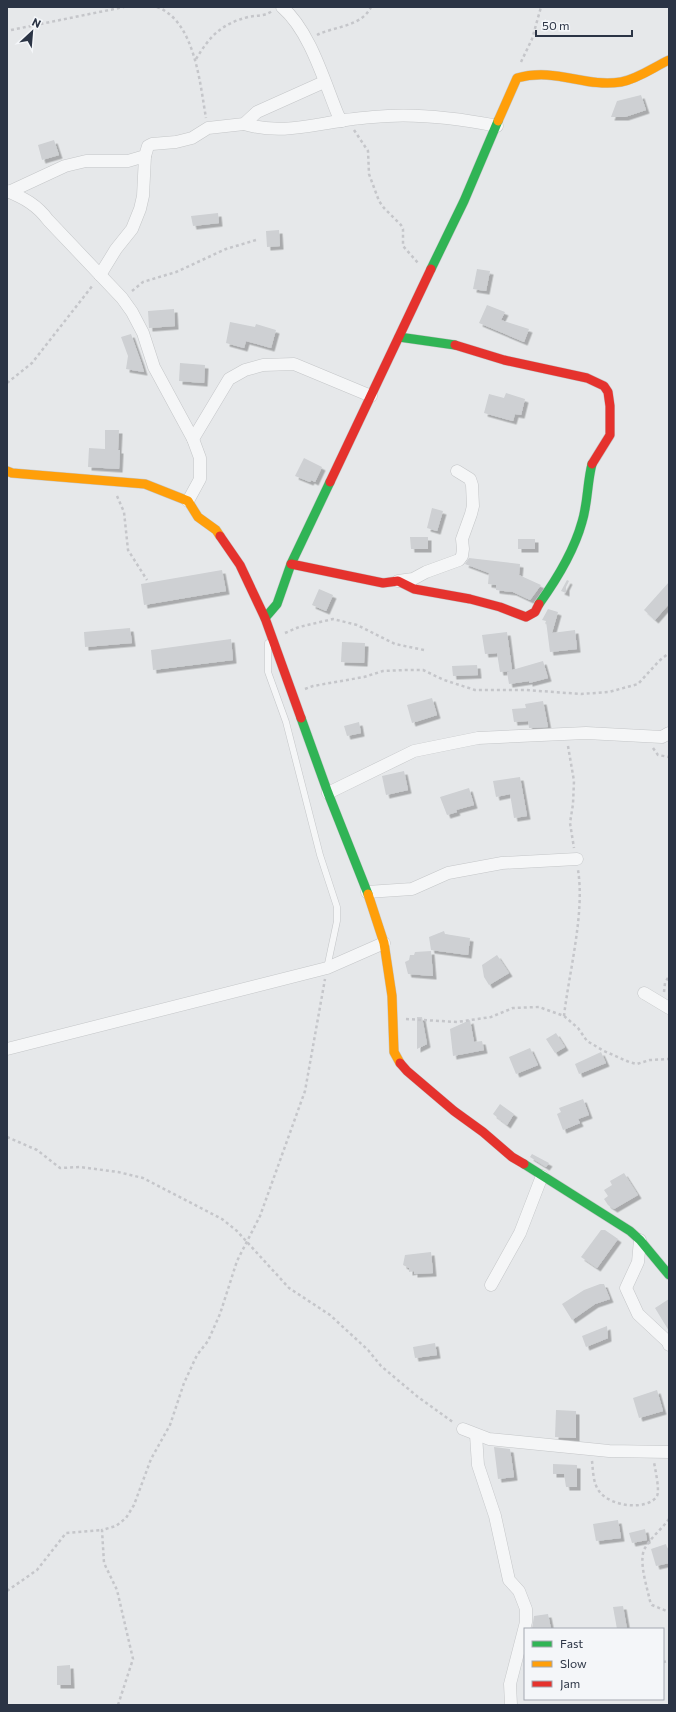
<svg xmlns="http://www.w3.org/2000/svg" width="676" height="1712" font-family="Commissioner,sans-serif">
<defs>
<filter id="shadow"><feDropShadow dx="3.5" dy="3.5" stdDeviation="0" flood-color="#0004"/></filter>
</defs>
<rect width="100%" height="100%" fill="#e6e8ea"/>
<!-- building -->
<g fill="#ced0d3" filter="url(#shadow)">
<path d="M 641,95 L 646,110 L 625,117 L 611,117 L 617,101 Z"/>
<path d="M 54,140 L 59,155 L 42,160 L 38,145 Z"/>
<path d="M 218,213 L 219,223 L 193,226 L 191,216 Z"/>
<path d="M 279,230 L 280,246 L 267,247 L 266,231 Z"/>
<path d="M 477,269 L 490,271 L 486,291 L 473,289 Z"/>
<path d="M 487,305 L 505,312 L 501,320 L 529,329 L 524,342 L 479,323 Z"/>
<path d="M 174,309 L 175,326 L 149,328 L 148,311 Z"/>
<path d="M 230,322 L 255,327 L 256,324 L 276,330 L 271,348 L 246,341 L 244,348 L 226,343 Z"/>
<path d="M 131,334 L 141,362 L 144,372 L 126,369 L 128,356 L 121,337 Z"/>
<path d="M 180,363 L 205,365 L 204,383 L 179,381 Z"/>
<path d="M 506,393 L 525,399 L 521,415 L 515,414 L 513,421 L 484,413 L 489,394 L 504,398 Z"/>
<path d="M 105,430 L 119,430 L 118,450 L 120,450 L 119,469 L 88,467 L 89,448 L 105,449 Z"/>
<path d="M 304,458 L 322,467 L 315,482 L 311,480 L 310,482 L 295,476 Z"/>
<path d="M 432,508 L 443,511 L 437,531 L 427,528 Z"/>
<path d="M 410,537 L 428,537 L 428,549 L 411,549 Z"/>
<rect x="518" y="539" width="17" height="10"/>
<path d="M 469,558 L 520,564 L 519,575 L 541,585 L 530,600 L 513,592 L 496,590 L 496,585 L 488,584 L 489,573 L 465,564 Z"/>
<path d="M 222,570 L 226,591 L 144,605 L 141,584 Z"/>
<path d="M 567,580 L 569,581 L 566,587 L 566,593 L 561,591 Z"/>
<path d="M 669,582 L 669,604 L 655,620 L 644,610 Z"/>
<path d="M 319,589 L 333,595 L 326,611 L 312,605 Z"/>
<path d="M 548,609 L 558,612 L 552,633 L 575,630 L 577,649 L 550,652 L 546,621 L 542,620 Z"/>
<path d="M 130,628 L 132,643 L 85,647 L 84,632 Z"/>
<path d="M 507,632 L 512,670 L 543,661 L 548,678 L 529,683 L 529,681 L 509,684 L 507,672 L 510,671 L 500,672 L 497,653 L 485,654 L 482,635 Z"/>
<path d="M 231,639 L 233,660 L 153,670 L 151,650 Z"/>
<path d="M 342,642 L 365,643 L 364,663 L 341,662 Z"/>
<path d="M 477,665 L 478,675 L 453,676 L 452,666 Z"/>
<path d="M 432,698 L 437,715 L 412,723 L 407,705 Z"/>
<path d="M 543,701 L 548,727 L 529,728 L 528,721 L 514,722 L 512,709 L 526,708 L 525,704 Z"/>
<path d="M 359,722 L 361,733 L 347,736 L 344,726 Z"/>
<path d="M 404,771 L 408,790 L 386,795 L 382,776 Z"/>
<path d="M 520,777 L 527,816 L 514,818 L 510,794 L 496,797 L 493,781 Z"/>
<path d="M 469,788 L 474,805 L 456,810 L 457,812 L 447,815 L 440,797 Z"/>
<path d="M 444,931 L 445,934 L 470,938 L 468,955 L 431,950 L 429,937 Z"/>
<path d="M 431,951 L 433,976 L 408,974 L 405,962 L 409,960 L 410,955 L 414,955 L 415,952 Z"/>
<path d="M 497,955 L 509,973 L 489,985 L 484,977 L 482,965 Z"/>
<path d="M 417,1017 L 422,1017 L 427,1044 L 417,1049 Z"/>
<path d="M 470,1020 L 474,1042 L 482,1041 L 484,1050 L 453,1056 L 450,1029 Z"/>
<path d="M 556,1033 L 565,1047 L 555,1053 L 546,1039 Z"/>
<path d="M 530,1048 L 538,1065 L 516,1074 L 509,1057 Z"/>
<path d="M 601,1052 L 606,1063 L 579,1074 L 575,1064 Z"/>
<path d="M 583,1099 L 589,1115 L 578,1119 L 580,1123 L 563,1130 L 557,1114 L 561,1112 L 559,1108 Z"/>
<path d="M 500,1104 L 514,1114 L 507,1125 L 493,1114 Z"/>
<path d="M 532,1154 L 549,1163 L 546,1167 L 530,1157 Z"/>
<path d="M 624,1173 L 638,1195 L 614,1209 L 608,1205 L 604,1199 L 608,1196 L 604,1190 L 612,1185 L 610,1181 Z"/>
<path d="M 601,1230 L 605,1230 L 618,1239 L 597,1268 L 581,1257 Z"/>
<path d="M 431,1252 L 433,1273 L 414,1274 L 414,1271 L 409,1272 L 409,1268 L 403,1265 L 405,1255 Z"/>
<path d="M 600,1284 L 604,1284 L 610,1299 L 595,1304 L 572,1320 L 562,1304 L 584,1290 Z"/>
<path d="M 669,1299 L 669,1331 L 655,1308 Z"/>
<path d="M 607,1326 L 608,1338 L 586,1347 L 582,1336 Z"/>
<path d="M 435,1343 L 437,1355 L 415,1358 L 413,1347 Z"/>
<path d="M 657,1390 L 663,1411 L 639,1418 L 633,1398 Z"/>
<path d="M 556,1410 L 576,1411 L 576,1438 L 555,1437 Z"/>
<path d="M 494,1447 L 510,1449 L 514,1477 L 498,1479 Z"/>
<path d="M 553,1464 L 577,1465 L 577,1487 L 566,1487 L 564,1474 L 553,1474 Z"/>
<path d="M 618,1520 L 621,1538 L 596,1541 L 593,1524 Z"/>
<path d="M 645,1529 L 647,1540 L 632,1543 L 629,1533 Z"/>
<path d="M 666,1544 L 669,1553 L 669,1563 L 656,1566 L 651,1549 Z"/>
<path d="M 623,1606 L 627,1629 L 617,1629 L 613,1607 Z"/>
<path d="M 548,1614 L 551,1629 L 532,1629 L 534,1616 Z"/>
<path d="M 70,1665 L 71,1685 L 57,1685 L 57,1666 Z"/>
</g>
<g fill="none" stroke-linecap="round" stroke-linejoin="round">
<defs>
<path id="lane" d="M 268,643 L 268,672 L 286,722 L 320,855 L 337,907 L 337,921 L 327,968"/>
<g id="street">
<path d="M 282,7 C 310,31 324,81 338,115 L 342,121"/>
<path d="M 244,124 C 278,134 307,126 340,121 C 356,118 372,117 388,116 C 425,114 461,119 497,126"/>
<path d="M 7,191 C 24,198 37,205 48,220 L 122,298 L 132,312 L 143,333 L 154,367 L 193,439 L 200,458 L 200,479 L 188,501"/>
<path d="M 9,192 L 65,166 L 86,161 L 128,161 L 145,156"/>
<path d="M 100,275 L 116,249 L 132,229 L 140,209 L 143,196 L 145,156 L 148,146 L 152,144 L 176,142 L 192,138 L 208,128 L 244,124 L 257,112 L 324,82"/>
<path d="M 193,439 L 229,379 L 245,370 L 263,365 L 294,364 L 371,396"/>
<path d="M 398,581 L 413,579 L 426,572 L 459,560 L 462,556 L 463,549 L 462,539 L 471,514 L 473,506 L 472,485 L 470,479 L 457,471"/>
<path d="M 328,793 L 414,751 L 478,738 L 586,733 L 662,737 L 669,733"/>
<path d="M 367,892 L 412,889 L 448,873 L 502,863 L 577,859"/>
<path d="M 644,993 L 669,1008"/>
<path d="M 7,1049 L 327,968 L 384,943"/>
<path d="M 640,1240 L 638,1262 L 626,1288 L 638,1314 L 668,1342 L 669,1345"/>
<path d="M 491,1285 L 520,1233 L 542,1176"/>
<path d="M 463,1429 L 489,1439 L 609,1451 L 669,1452"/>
<path d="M 476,1435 L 478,1465 L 495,1516 L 509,1580 L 519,1591 L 526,1609 L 526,1622 L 510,1684 L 511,1705"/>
</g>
<g id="fast">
<path d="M 431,269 L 464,201 L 498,121"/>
<path d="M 399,337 L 455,345"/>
<path d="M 539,604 C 557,579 574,551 582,522 C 588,503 587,483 592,464"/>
<path d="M 265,618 L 277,604 L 291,564 L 330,482"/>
<path d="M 301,718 L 328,793 L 368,894"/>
<path d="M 524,1164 L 630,1231 L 640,1240 L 669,1275"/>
</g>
<g id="slow">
<path d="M 498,121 L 517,78 C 556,67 585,88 621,82 C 638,79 654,67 669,60"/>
<path d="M 7,471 L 12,473 L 145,484 L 188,501 L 198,517 L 216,530 L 220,536"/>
<path d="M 368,894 L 384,943 L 392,996 L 394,1052 L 400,1063"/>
</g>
<g id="jam">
<path d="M 455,345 L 504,360 L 587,378 L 604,386 L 608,392 L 610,406 L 610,435 L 592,464"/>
<path d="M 330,482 L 431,269"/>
<path d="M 220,536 L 240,565 L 265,618 L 301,718"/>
<path d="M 291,564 L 383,583 L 398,581 L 414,589 L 470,599 L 500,607 L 526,617 L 535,612 L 539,604"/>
<path d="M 400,1063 L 407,1071 L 454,1111 L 483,1132 L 512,1157 L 524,1164"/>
</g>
</defs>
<!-- lane casing -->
<use href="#lane" stroke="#c4c6c8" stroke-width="7"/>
<!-- street casing -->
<use href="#street" stroke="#c4c6c8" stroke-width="13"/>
<!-- fast casing -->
<use href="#fast" stroke="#c4c6c8" stroke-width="10"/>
<!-- slow casing -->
<use href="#slow" stroke="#c4c6c8" stroke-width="10"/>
<!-- jam casing -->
<use href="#jam" stroke="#c4c6c8" stroke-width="10"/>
<!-- path -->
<g stroke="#c5c6ca" stroke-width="2.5" stroke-dasharray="3 3" stroke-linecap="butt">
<path d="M 157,7 C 195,21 200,84 206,118"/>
<path d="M 11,30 L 124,7"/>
<path d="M 317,35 C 335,26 361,27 371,7"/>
<path d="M 196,59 C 210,36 221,24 248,17 C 256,15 264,17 272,11"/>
<path d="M 521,62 L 532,39 L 541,7"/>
<path d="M 354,130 L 368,151 L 369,174 L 379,201 L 384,208 L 401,225 L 403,229 L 403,246 L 419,264"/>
<path d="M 132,291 L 143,282 L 176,272 L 226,249 L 256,240"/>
<path d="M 7,383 L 32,363 L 93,285"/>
<path d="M 117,496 L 124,512 L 128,550 L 147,580"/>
<path d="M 285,633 L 299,627 L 333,619 L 357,625 L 395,644 L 424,650"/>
<path d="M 305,689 L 313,686 L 364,677 L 383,671 L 406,670 L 423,670 L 444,680 L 475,690 L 526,690 L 581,694 L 609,692 L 638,684 L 659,661 L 669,653"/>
<path d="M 568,746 L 574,781 L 573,804 L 570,823 L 574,848"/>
<path d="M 653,748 L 658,755 L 669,757"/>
<path d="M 664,992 L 665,983 L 669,976"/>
<path d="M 564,1016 C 569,972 585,913 578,870"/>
<path d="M 406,1019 L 457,1022 L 491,1017 L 513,1008 L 539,1007 L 564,1016 L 578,1028 L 587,1041 L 604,1051 L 629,1062 L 637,1064 L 650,1060 L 669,1059"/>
<path d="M 7,1137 L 37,1150 L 60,1168 L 80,1167 L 118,1172 L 143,1178 L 222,1219 L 237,1231 L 289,1288 L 330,1315 L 368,1350 L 381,1366 L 418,1397 L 454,1423"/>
<path d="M 592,1461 C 593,1470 593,1483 599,1491 C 610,1507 648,1511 657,1496 C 660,1490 655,1469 654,1462"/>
<path d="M 669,1519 C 662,1529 651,1537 645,1548 C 638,1560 647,1587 650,1601 L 652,1605 L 669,1612"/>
<path d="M 7,1591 L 37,1570 L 66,1533 L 102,1530"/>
<path d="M 663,1662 L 669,1661"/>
<path d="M 118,1705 L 133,1659 L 117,1590 L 104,1563 L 102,1530 L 116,1526 L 126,1518 L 134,1505 L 151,1459 L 170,1425 L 184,1383 L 197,1355 L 208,1341 L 220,1314 L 237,1261 L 260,1216 L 305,1091 L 325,979"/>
</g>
<!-- lane -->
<use href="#lane" stroke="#f5f6f7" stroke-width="6"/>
<!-- street -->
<use href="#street" stroke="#f5f6f7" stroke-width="12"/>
<!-- fast -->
<use href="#fast" stroke="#30b455" stroke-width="9"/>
<!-- slow -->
<use href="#slow" stroke="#ff9f0a" stroke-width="9"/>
<!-- jam -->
<use href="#jam" stroke="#e5322d" stroke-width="9"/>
</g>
<!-- border -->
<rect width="676" height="1712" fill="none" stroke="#2b3445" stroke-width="16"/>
<!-- legend -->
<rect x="524" y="1628" width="140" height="72" fill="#f4f6f9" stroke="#a4a8b1"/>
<rect x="532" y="1641" width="20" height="6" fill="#30b455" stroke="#a4a8b1"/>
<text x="560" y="1648" font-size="12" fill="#2b3445">Fast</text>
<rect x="532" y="1661" width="20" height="6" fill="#ff9f0a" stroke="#a4a8b1"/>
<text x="560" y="1668" font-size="12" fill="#2b3445">Slow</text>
<rect x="532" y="1681" width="20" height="6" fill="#e5322d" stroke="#a4a8b1"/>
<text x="560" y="1688" font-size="12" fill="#2b3445">Jam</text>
<!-- north arrow -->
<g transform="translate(32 32) rotate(26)" stroke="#f4f6f9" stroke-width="3" paint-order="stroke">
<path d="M0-3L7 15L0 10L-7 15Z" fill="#2b3445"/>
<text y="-6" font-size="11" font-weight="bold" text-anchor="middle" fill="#2b3445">N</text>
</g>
<!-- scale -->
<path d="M536 30v6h96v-6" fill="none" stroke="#2b3445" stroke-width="2"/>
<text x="542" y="30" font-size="12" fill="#2b3445" stroke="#f4f6f9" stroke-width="3" paint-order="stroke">50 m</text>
</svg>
